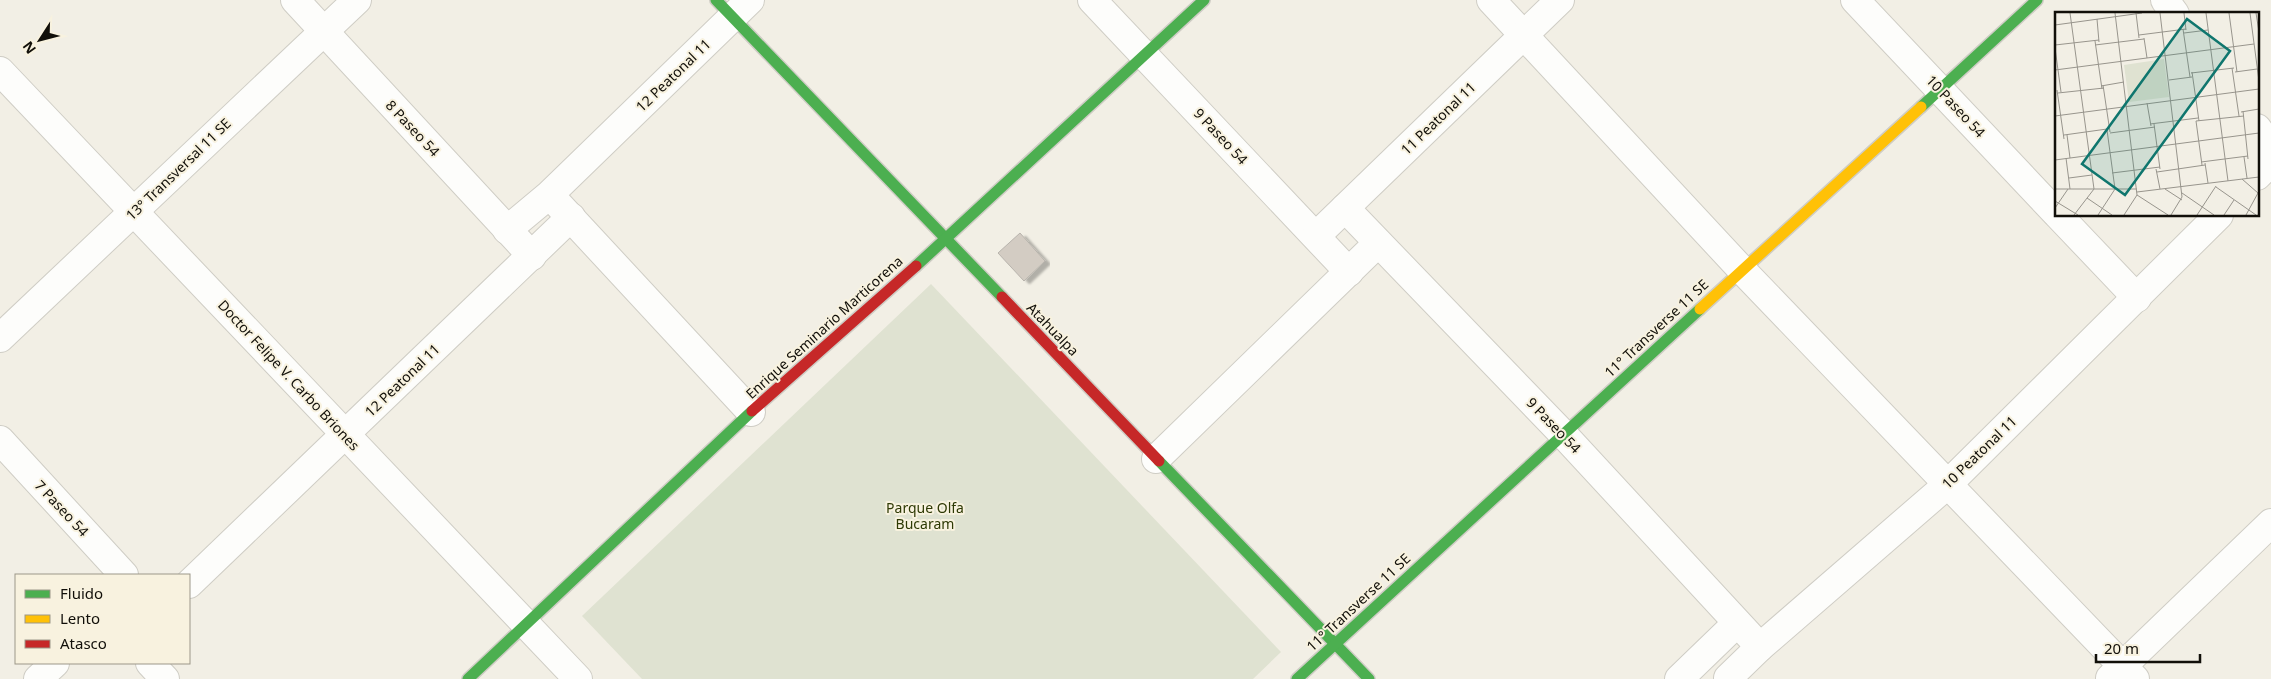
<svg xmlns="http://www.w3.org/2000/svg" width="2271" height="679" font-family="'Noto Sans',sans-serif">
<defs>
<filter id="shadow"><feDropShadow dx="5.5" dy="3" stdDeviation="1" flood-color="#0004"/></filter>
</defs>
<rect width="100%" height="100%" fill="#f2efe5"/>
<!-- green -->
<path fill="#dfe2d1" d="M 931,284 L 1281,652 L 1253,679 L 642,679 L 582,616 Z"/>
<!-- building -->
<path fill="#d3ccc3" stroke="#b8b4ad" filter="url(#shadow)" d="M 1020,233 L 1045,261 L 1024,281 L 998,253 Z"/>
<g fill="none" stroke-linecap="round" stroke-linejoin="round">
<defs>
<g id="street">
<path d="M 295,0 L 532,256"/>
<path d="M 1092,0 L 1349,272"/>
<path d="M 1491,0 L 1742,270 L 2135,679"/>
<path d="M 1855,0 L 2056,213"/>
<path d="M 2165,0 L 2175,14"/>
<path d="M 0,71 L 578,679"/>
<path d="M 2257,128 L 2271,147"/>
<path d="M 2257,176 L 2271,162"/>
<path d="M 558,204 L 751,412"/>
<path d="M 1345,208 L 1563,434 L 1760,647"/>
<path d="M 2058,215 L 2137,298"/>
<path d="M 507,230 L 549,195 L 750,0"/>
<path d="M 1316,236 L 1560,0"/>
<path d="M 0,338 L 357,0"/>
<path d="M 0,440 L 124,575"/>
<path d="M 1156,459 L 1378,243"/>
<path d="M 189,584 L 571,217"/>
<path d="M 150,663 L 165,679"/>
<path d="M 1728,678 L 1760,647 L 1947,485 L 2219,215"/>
<path d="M 2110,678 L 2271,523"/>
<path d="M 38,679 L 55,663"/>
<path d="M 1679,679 L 1737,623"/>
</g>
<g id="fast">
<path d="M 716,0 L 1002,297"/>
<path d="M 1921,107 L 2037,0"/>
<path d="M 916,266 L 1204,0"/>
<path d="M 1159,461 L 1369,679"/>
<path d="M 468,679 L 752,411"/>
<path d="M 1297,679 L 1700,309"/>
</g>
<path id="slow" d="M 1700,309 L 1921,107"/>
<g id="jam">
<path d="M 1002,297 L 1159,461"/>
<path d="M 752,411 L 916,266"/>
</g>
</defs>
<!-- street casing -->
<use href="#street" stroke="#cfcdc5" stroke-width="30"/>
<!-- fast casing -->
<use href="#fast" stroke="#cfcdc5" stroke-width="14"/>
<!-- slow casing -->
<use href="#slow" stroke="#cfcdc5" stroke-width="14"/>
<!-- jam casing -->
<use href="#jam" stroke="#cfcdc5" stroke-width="14"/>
<!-- street -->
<use href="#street" stroke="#fdfdfb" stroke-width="28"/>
<!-- fast -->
<use href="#fast" stroke="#4caf50" stroke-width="11"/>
<!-- slow -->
<use href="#slow" stroke="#ffc107" stroke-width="11"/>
<!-- jam -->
<use href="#jam" stroke="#c62828" stroke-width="11"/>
</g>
<g text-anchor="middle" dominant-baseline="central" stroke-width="4" stroke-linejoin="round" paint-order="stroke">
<!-- street labels -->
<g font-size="14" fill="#110f09" stroke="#f8f2df">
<text transform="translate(673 75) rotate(-44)">12 Peatonal 11</text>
<text transform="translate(1956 106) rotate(47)">10 Paseo 54</text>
<text transform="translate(1438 118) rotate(-44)">11 Peatonal 11</text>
<text transform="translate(413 128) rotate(47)">8 Paseo 54</text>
<text transform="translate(1221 136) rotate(47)">9 Paseo 54</text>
<text transform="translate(178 169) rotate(-44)">13° Transversal 11 SE</text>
<text transform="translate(824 327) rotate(-42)">Enrique Seminario Marticorena</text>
<text transform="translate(1656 328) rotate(-43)">11° Transverse 11 SE</text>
<text transform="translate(1053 329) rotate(46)">Atahualpa</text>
<text transform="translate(289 375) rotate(47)">Doctor Felipe V. Carbo Briones</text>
<text transform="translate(402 380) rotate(-44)">12 Peatonal 11</text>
<text transform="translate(1554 425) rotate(46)">9 Paseo 54</text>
<text transform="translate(1979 452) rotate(-44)">10 Peatonal 11</text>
<text transform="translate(62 508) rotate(47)">7 Paseo 54</text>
<text transform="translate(1358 602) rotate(-43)">11° Transverse 11 SE</text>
</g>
<!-- park labels -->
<g font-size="14" fill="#2e3a05" stroke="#f8f2df">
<text x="925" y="507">Parque Olfa<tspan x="925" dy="16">Bucaram</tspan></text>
</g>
</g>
<!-- overview -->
<g transform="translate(2055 12)">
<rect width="204" height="204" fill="#f2efe5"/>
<path d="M 109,47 L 114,85 L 74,90 L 69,53 Z" fill="#dfe2d1"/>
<path fill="none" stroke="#98958d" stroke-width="1" d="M 15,1 L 39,177 L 19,203M 60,1 L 82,183M 81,1 L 84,26M 105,1 L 127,185 L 116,203M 129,1 L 131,18M 151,1 L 173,169M 174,1 L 182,60M 195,1 L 204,69M 201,1 L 204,20M 42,7 L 44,30M 0,13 L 87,1M 128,17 L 135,65M 129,21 L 153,18M 84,23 L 131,17M 89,26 L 92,46M 40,29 L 47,77M 0,33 L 44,28M 40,33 L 89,27M 0,36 L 6,80M 177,56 L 184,104M 0,58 L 199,32M 137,60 L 144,109M 180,60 L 202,57M 136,61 L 179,56M 114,68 L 137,65M 48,73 L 55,120M 46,74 L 69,70M 2,78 L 9,127M 3,81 L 49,76M 92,91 L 96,114M 188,99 L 193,147M 186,100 L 204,97M 0,104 L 204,77M 141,109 L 189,104M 141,109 L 147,153M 95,112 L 143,106M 99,112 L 105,157M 55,121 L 100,115M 9,123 L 52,117M 12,123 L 15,146M 189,145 L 192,166M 11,146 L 15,177M 0,148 L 204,121M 146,150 L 193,144M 150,151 L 153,171M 101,157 L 105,177M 102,160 L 150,153M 57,161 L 105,155M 14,166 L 37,163M 187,167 L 203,181 L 191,203M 161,175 L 201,203M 0,177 L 82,177M 110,177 L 127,188M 82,180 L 204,165M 127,181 L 159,203M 82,183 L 113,203M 32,186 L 57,203M 0,189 L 23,203M 0,196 L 13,177M 43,203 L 60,177 L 52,118M 69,203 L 82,183M 142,203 L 161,174M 169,203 L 179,188"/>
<path fill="#0f766e" fill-opacity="0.15" stroke="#0f766e" stroke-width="2.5" d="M 132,7 L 175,39 L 70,183 L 27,152 Z"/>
<rect width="204" height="204" fill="none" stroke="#110f09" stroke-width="2.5"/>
</g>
<!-- legend -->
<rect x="15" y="574" width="175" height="90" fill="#f8f2df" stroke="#9c9789"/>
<rect x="25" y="590" width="25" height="8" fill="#4caf50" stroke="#9c9789"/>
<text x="60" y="599" font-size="15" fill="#110f09">Fluido</text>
<rect x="25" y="615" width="25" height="8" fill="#ffc107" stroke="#9c9789"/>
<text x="60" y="624" font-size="15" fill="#110f09">Lento</text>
<rect x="25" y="640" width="25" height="8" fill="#c62828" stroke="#9c9789"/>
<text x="60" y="649" font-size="15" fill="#110f09">Atasco</text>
<!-- north arrow -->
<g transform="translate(40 40) rotate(234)" stroke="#f8f2df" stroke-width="4" paint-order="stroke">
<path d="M0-4L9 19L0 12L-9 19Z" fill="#110f09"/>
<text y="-8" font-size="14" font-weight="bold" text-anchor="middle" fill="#110f09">N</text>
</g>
<!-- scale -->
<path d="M2096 654v8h104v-8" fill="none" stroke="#110f09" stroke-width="2.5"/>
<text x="2104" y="654" font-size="15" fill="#110f09" stroke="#f8f2df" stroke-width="4" paint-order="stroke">20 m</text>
</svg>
